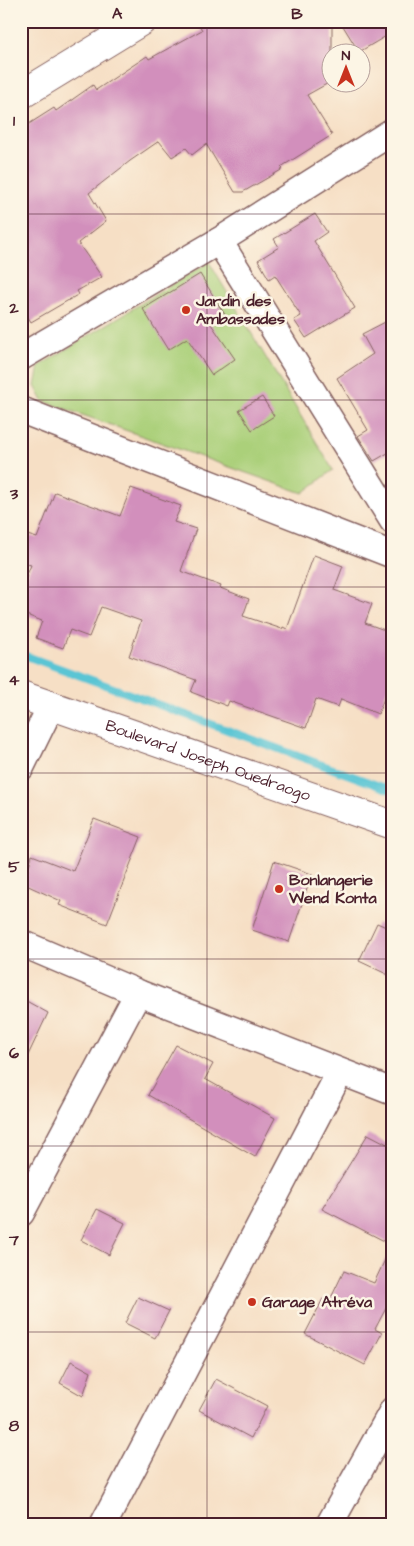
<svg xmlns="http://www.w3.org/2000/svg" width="414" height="1546" font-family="'Architects Daughter',sans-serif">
<rect width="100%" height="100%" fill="#fcf5e5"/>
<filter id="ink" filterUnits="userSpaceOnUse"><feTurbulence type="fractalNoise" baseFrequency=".02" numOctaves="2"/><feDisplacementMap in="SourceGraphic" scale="10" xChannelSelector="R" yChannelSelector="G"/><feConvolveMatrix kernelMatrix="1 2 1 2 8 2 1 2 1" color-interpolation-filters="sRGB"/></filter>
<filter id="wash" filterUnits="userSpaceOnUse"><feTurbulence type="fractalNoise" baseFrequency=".0096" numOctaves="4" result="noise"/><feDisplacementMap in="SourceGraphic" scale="20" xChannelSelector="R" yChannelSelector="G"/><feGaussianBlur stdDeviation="1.12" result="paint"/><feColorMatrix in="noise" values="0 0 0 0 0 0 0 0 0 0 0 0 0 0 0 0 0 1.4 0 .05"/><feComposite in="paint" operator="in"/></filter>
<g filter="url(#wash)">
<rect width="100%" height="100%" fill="#f6dfc5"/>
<!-- green -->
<path fill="#abd07a" stroke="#7a7852" d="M 209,262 L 333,470 L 303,493 L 43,401 L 35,386 L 39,366 Z"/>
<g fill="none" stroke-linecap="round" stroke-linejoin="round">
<!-- stream -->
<path stroke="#5ac5d4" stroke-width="8" d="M 21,654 L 393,791"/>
</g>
<g id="blocks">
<!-- building -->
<g fill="#d28fbc">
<path d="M 197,21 L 332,21 L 332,81 L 307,95 L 332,135 L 281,167 L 283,169 L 243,192 L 235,192 L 206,144 L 192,155 L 186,148 L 172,157 L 159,141 L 130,161 L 89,193 L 106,221 L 78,243 L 102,277 L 77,291 L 79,294 L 31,322 L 21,306 L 21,129 L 54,108 L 56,111 L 93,85 L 96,90 L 147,56 L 149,59 L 202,30 Z"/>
<path d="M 340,21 L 393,21 L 393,32 L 359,52 Z"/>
<path d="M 315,214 L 327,232 L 314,241 L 355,308 L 306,338 L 294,320 L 301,316 L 275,275 L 269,279 L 258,260 L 279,247 L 274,239 Z"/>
<path d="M 200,274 L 225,315 L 211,324 L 235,359 L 212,375 L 187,338 L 168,350 L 143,309 Z"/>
<path d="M 393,318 L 393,450 L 374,461 L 358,436 L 368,430 L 337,378 L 373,354 L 362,334 Z"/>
<path d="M 262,397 L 274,416 L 252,430 L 239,410 Z"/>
<path d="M 131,488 L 181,506 L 174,522 L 196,529 L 181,571 L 221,586 L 220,588 L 249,599 L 243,616 L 282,629 L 283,627 L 287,629 L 314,555 L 343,566 L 334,590 L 372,604 L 365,623 L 393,633 L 393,675 L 378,714 L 341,699 L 338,707 L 316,699 L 306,728 L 229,701 L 227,706 L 191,692 L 196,680 L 129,656 L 141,621 L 101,607 L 89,637 L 70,630 L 63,648 L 36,638 L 42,621 L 21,613 L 21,590 L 31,565 L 21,562 L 21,533 L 37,538 L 55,492 L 120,516 Z"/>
<path d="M 94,819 L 141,837 L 107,924 L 59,905 L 61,901 L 24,884 L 32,855 L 73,871 Z"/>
<path d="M 274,861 L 312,874 L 289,942 L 252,930 Z"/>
<path d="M 377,923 L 393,930 L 393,977 L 359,961 Z"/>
<path d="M 21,998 L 48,1013 L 21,1070 Z"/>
<path d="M 176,1045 L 213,1064 L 205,1079 L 275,1118 L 255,1157 L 148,1095 Z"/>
<path d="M 368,1134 L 393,1147 L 393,1295 L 375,1329 L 382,1333 L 365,1365 L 305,1334 L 323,1299 L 329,1302 L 344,1271 L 374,1283 L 392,1245 L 322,1209 Z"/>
<path d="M 97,1209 L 125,1223 L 109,1255 L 81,1240 Z"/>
<path d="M 138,1297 L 169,1311 L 155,1338 L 125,1323 Z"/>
<path d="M 71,1361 L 91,1372 L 83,1396 L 60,1383 Z"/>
<path d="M 216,1379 L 267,1406 L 251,1438 L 199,1410 Z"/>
</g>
</g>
</g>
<g filter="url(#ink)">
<use href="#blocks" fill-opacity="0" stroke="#866261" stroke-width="1"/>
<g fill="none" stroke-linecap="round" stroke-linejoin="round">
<defs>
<g id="street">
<path d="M 219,241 L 393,521"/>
<path d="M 21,357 L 219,241 L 393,131"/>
<path d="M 21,410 L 393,555"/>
<path d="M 21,767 L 51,706"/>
<path d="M 21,943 L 138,993 L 393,1092"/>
<path d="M 21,1213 L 138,993"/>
<path d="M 103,1525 L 340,1072"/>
<path d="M 329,1525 L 393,1410"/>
</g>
<g id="secondary">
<path d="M 21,95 L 142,21"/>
<path id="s1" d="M 21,695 L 393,825"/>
</g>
</defs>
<!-- street casing -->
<use href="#street" stroke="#866261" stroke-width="29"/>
<!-- secondary casing -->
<use href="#secondary" stroke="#866261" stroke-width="30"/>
<!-- street -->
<use href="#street" stroke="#fff" stroke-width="26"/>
<!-- secondary -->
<use href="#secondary" stroke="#fff" stroke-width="28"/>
</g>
</g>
<!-- grid -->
<path fill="none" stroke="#4a1f2b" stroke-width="1" stroke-opacity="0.55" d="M 207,21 L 207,1525M 21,214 L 393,214M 21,400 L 393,400M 21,587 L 393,587M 21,773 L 393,773M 21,959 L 393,959M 21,1146 L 393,1146M 21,1332 L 393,1332"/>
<!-- markers -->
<g fill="#c8321e" stroke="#fcf5e5" stroke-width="2">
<circle cx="186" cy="310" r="5"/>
<circle cx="279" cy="889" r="5"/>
<circle cx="252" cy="1302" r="5"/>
</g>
<g text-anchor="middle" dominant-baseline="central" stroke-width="5" stroke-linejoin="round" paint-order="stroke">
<!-- poi labels -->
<g font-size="16" font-weight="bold" fill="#4a1f2b" stroke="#fcf5e5" text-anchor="start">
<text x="196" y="301">Jardin des<tspan x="196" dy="18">Ambassades</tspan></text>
<text x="289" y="880">Bonlangerie<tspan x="289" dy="18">Wend Konta</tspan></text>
<text x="262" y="1302">Garage Atréva</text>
</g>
<!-- street labels -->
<g font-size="16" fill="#4a1f2b" stroke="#fcf5e5">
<text stroke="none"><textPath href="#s1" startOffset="198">Boulevard Joseph Ouedraogo</textPath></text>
</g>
</g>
<!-- margin -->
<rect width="414" height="1546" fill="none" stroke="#fcf5e5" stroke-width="55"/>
<!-- north arrow -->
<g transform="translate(346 68)"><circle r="24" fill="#fcf5e5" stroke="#b59f9b"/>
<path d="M0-4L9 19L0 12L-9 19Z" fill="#c8321e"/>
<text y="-8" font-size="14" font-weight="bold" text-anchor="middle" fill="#4a1f2b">N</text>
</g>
<rect x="28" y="28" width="358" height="1490" fill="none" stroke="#4a1f2b" stroke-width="2"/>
<g font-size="16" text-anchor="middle" font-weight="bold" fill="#4a1f2b">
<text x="117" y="19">A</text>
<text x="297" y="19">B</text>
<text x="14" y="126">1</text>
<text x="14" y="313">2</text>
<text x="14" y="499">3</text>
<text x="14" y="685">4</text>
<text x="14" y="872">5</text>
<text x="14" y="1058">6</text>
<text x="14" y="1245">7</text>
<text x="14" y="1431">8</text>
</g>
</svg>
